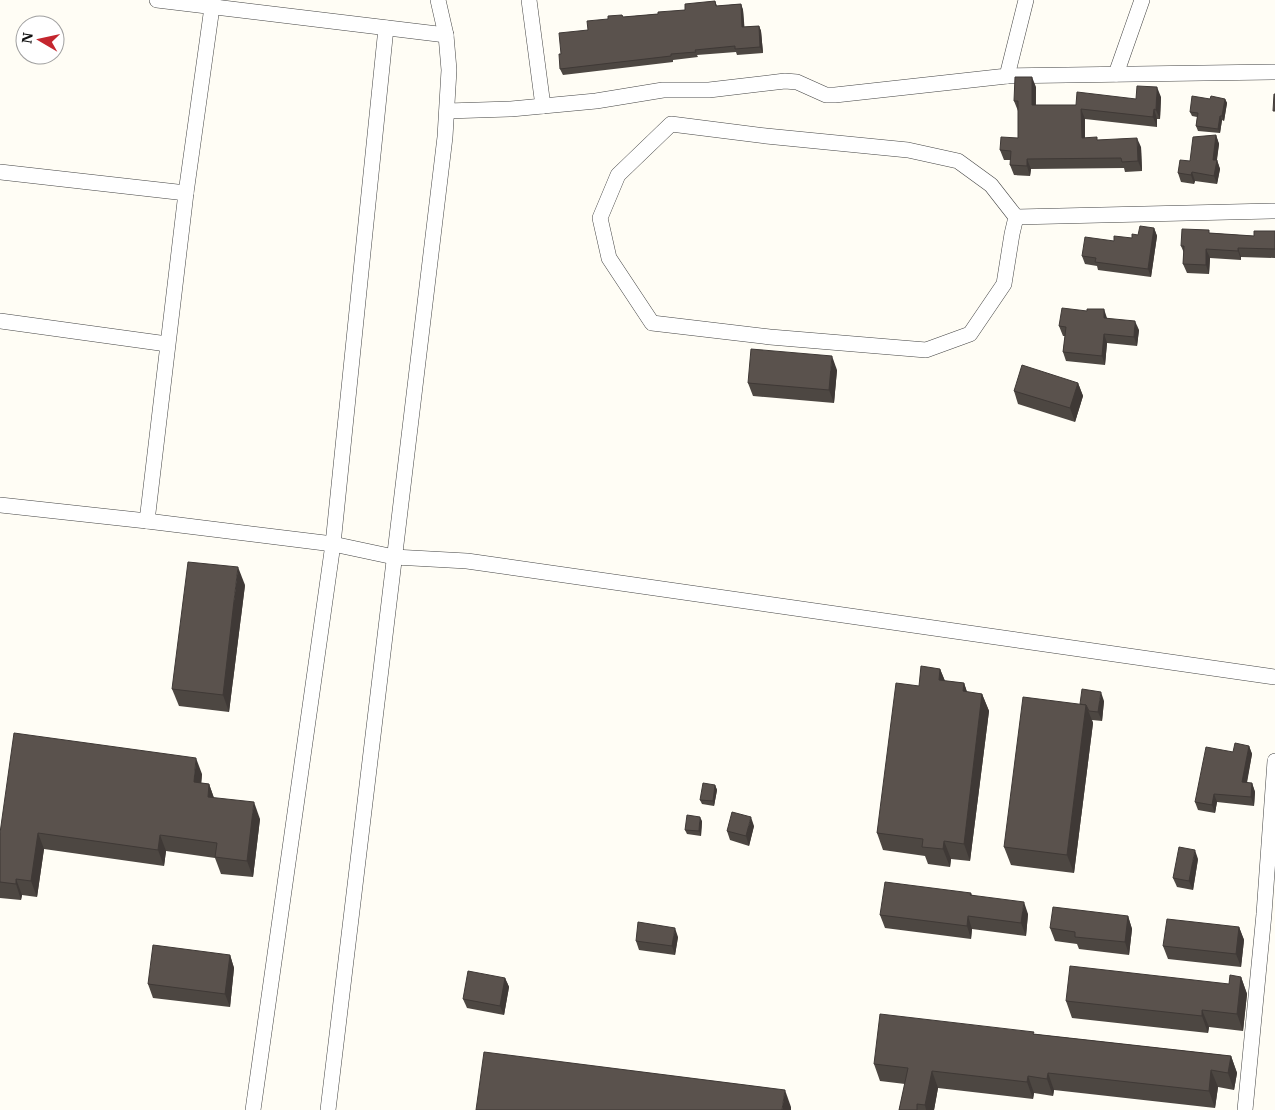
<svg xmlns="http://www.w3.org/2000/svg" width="1275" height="1110" font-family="'IBM Plex Serif',serif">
<rect width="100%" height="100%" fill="#fffdf5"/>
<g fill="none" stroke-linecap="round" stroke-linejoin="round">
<defs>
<g id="minor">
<path d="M 157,0 L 446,35"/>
<path d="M 529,0 L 543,106"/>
<path d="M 1116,74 L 1142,0"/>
<path d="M 1007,76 L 1275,72"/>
<path d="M 447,111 L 511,109 L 596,101 L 663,90 L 709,90 L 785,81 L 797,82 L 826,95 L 835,95 L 1007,76 L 1026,0"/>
<path d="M 671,124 L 766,136 L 908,150 L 958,161 L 991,185 L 1016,217 L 1012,234 L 1004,284 L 970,334 L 926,350 L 770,337 L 652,323 L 609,258 L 600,218 L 618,175 Z"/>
<path d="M 0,172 L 186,193 L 147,521"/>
<path d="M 186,193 L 213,0"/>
<path d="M 1016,217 L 1275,211"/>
<path d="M 0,321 L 167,344"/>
<path d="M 0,505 L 147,521 L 333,544 L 394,557 L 467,561 L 1275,677"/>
<path d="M 253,1110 L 333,544 L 386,28"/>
<path d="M 328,1110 L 445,137 L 449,70 L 446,35 L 438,0"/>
<path d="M 1245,1110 L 1264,914 L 1275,761"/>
</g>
</defs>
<!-- minor casing -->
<use href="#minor" stroke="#444" stroke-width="16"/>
<!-- minor -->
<use href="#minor" stroke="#fff" stroke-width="15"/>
</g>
<!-- wall -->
<g fill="#4d4742">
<path d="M 715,1 L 717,6 L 741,4 L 743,10 L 744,27 L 759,26 L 761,31 L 763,53 L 737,55 L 736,52 L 697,55 L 698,57 L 673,60 L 673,62 L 563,75 L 560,69 L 561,54 L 588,30 L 608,19 L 622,15 L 623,17 L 658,14 L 685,10 Z"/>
<path d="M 1036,87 L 1036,105 L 1076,105 L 1161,97 L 1160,119 L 1157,119 L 1157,127 L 1085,119 L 1085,138 L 1141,147 L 1142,171 L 1125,172 L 1124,168 L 1031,169 L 1030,176 L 1014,175 L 1010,165 L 1011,160 L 1004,160 L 1000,150 L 1018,138 L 1018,111 L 1014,101 Z"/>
<path d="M 1210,99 L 1225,99 L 1227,103 L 1224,121 L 1222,120 L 1220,133 L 1198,131 L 1196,126 L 1197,117 L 1192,116 L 1190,112 Z"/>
<path d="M 1216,135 L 1219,144 L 1217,160 L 1220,169 L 1217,184 L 1195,181 L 1194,184 L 1181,182 L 1178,173 Z"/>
<path d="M 1154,228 L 1157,236 L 1151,277 L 1098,270 L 1097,266 L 1085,264 L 1082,256 L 1114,241 L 1132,238 Z"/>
<path d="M 1275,231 L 1275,258 L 1241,257 L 1241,260 L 1210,258 L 1209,274 L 1187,273 L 1183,264 L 1184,253 L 1181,246 L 1210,233 L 1254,236 Z"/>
<path d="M 1107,318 L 1139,330 L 1137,346 L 1107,343 L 1105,365 L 1066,361 L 1063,352 L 1065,336 L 1063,336 L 1059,326 Z"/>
<path d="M 837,370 L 834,403 L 753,396 L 748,383 Z"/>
<path d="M 1078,383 L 1083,396 L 1075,422 L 1018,404 L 1014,391 Z"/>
<path d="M 245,585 L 229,712 L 179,706 L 172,689 Z"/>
<path d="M 940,669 L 945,681 L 964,683 L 967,692 L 982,694 L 989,711 L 970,861 L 951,859 L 950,867 L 928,864 L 925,856 L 883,850 L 877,833 L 919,686 Z"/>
<path d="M 1104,701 L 1102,721 L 1092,720 L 1093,723 L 1074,873 L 1011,865 L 1004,847 L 1080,704 Z"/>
<path d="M 1249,746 L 1252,754 L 1247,783 L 1252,783 L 1255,792 L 1254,806 L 1217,802 L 1215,813 L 1198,810 L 1195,802 L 1233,752 Z"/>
<path d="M 202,774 L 201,783 L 209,784 L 214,798 L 260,819 L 253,877 L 221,874 L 215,858 L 166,851 L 164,866 L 44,849 L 37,897 L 22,895 L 21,900 L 0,898 L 0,833 Z"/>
<path d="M 715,785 L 717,790 L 714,806 L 702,804 L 700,800 Z"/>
<path d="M 702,821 L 701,836 L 687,834 L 685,830 Z"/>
<path d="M 754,826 L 749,846 L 730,840 L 727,831 Z"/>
<path d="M 1198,859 L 1193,890 L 1177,887 L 1173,878 Z"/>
<path d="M 971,893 L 972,895 L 1028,914 L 1026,936 L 972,929 L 971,939 L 885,928 L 880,915 Z"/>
<path d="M 1128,916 L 1132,929 L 1129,955 L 1079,949 L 1077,944 L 1055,941 L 1050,928 Z"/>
<path d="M 1239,927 L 1244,940 L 1241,967 L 1168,959 L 1163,946 Z"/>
<path d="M 678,937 L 675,955 L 639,950 L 636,941 Z"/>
<path d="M 230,955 L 234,968 L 230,1007 L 153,998 L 148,984 Z"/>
<path d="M 1241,977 L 1247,994 L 1243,1031 L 1209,1027 L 1208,1033 L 1072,1018 L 1066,1001 L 1229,984 Z"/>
<path d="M 505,978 L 509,987 L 504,1015 L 467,1008 L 463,999 Z"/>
<path d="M 1034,1034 L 1231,1056 L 1237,1073 L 1234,1090 L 1218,1087 L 1215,1108 L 1054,1090 L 1053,1096 L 1034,1093 L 1033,1099 L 938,1088 L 934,1110 L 899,1110 L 905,1084 L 880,1081 L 874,1064 Z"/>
</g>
<!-- shaded-wall -->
<g fill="#3f3936">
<path d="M 741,4 L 743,10 L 745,33 L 742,27 Z"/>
<path d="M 759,26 L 761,31 L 763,53 L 760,47 Z"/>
<path d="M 1032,77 L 1036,87 L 1035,115 L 1032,105 Z"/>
<path d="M 1157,87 L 1161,97 L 1160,119 L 1156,110 Z"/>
<path d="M 1225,99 L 1227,103 L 1224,121 L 1222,116 Z"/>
<path d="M 1081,109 L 1085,119 L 1085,147 L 1082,138 Z"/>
<path d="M 1154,109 L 1157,119 L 1157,127 L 1153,117 Z"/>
<path d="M 1220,116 L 1222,120 L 1220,133 L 1218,129 Z"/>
<path d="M 1216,135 L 1219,144 L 1216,164 L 1217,160 L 1220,169 L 1217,184 L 1214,176 L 1213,160 Z"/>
<path d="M 1137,138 L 1141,147 L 1142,171 L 1138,161 Z"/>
<path d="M 1027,159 L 1031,169 L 1030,176 L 1027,166 Z"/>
<path d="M 1192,172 L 1195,181 L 1194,184 L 1191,175 Z"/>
<path d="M 1154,228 L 1157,236 L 1151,277 L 1148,269 Z"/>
<path d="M 1238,248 L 1241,257 L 1241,260 L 1238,251 Z"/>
<path d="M 1206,249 L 1210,258 L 1209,274 L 1206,265 Z"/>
<path d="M 1104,309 L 1107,318 L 1104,318 Z"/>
<path d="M 1135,321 L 1139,330 L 1137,346 L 1134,337 Z"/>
<path d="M 1104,334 L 1107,343 L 1105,365 L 1102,356 Z"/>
<path d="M 832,356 L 837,370 L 834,403 L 829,390 Z"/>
<path d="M 1078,383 L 1083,396 L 1075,422 L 1070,408 Z"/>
<path d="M 238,567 L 245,585 L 229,712 L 223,695 Z"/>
<path d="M 940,669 L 947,686 L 939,680 Z"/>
<path d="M 964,683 L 970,701 L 963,691 Z"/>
<path d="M 1101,692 L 1104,701 L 1102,721 L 1098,712 Z"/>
<path d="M 982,694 L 989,711 L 970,861 L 964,844 Z"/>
<path d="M 1086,705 L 1093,723 L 1074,873 L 1067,855 Z"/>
<path d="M 1249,746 L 1252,754 L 1245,791 L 1242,782 Z"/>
<path d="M 196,758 L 202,774 L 200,799 L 194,782 Z"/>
<path d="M 1252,783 L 1255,792 L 1254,806 L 1251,797 Z"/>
<path d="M 209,784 L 215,801 L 208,797 Z"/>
<path d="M 715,785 L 717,790 L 714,806 L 713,801 Z"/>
<path d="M 1214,794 L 1217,802 L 1215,813 L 1212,805 Z"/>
<path d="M 254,802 L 260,819 L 253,877 L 247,861 Z"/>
<path d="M 700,817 L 702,821 L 701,836 L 699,831 Z"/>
<path d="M 751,817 L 754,826 L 749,846 L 746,836 Z"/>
<path d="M 38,833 L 44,849 L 37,897 L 31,881 Z"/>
<path d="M 160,835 L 166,851 L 164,866 L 158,850 Z"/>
<path d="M 944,841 L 951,859 L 950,867 L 943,849 Z"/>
<path d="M 1195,850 L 1198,859 L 1193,890 L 1189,881 Z"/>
<path d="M 16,879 L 22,895 L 21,900 L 16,884 Z"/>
<path d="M 1024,902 L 1028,914 L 1026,936 L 1021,923 Z"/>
<path d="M 968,916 L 972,929 L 971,939 L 967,926 Z"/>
<path d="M 1128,916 L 1132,929 L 1129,955 L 1125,942 Z"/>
<path d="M 1239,927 L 1244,940 L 1241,967 L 1236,954 Z"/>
<path d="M 675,928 L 678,937 L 675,955 L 672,946 Z"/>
<path d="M 230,955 L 234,968 L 230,1007 L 225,994 Z"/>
<path d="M 1241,977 L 1247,994 L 1243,1031 L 1237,1014 Z"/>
<path d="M 505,978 L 509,987 L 504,1015 L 500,1006 Z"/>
<path d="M 1202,1010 L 1209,1027 L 1208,1033 L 1202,1016 Z"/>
<path d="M 1231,1056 L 1237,1073 L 1234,1090 L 1228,1073 Z"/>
<path d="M 1211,1070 L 1218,1087 L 1215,1108 L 1209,1091 Z"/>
<path d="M 932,1071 L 938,1088 L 934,1110 L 926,1110 L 925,1105 Z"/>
<path d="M 1048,1073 L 1054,1090 L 1053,1096 L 1047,1079 Z"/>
<path d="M 1028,1076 L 1034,1093 L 1033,1099 L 1027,1082 Z"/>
<path d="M 785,1090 L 791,1107 L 791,1110 L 782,1110 Z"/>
</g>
<!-- building -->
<g fill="#5a524d" stroke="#3f3936">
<path d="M 715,1 L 716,6 L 741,4 L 742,27 L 759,26 L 760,47 L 735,49 L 735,46 L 695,50 L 696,52 L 671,54 L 671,56 L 560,69 L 559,54 L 561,54 L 559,33 L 588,30 L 587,21 L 608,19 L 608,16 L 622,15 L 623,17 L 658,14 L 658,12 L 685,10 L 685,4 Z"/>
<path d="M 1015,77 L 1032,77 L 1032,105 L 1076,105 L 1077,92 L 1136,99 L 1137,86 L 1157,87 L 1156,110 L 1154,109 L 1153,117 L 1081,109 L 1082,138 L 1097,137 L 1097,140 L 1137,138 L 1138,161 L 1122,162 L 1121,158 L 1027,159 L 1027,166 L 1010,165 L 1011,151 L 1000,150 L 1001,137 L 1018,138 L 1018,101 L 1014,101 Z"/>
<path d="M 1274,94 L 1275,94 L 1275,111 L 1273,111 Z"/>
<path d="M 1192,96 L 1210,99 L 1211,96 L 1225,99 L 1222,116 L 1220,116 L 1218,129 L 1196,126 L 1198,113 L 1190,112 Z"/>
<path d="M 1216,135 L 1213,160 L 1217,160 L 1214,176 L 1192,172 L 1191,175 L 1178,173 L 1180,160 L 1190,161 L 1193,137 Z"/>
<path d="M 1140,226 L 1154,228 L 1148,269 L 1095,262 L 1096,258 L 1082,256 L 1085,237 L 1114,241 L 1114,236 L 1132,238 L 1132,234 L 1138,235 Z"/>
<path d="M 1182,229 L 1209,230 L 1209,233 L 1254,236 L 1254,231 L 1275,231 L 1275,249 L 1238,248 L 1238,251 L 1206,249 L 1206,265 L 1183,264 L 1184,246 L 1181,246 Z"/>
<path d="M 1062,308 L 1087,311 L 1087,309 L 1104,309 L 1104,318 L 1135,321 L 1134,337 L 1104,334 L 1102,356 L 1063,352 L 1066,327 L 1059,326 Z"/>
<path d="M 751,349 L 832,356 L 829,390 L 748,383 Z"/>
<path d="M 1022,365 L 1078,383 L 1070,408 L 1014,391 Z"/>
<path d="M 188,562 L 238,567 L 223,695 L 172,689 Z"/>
<path d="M 921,666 L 940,669 L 939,680 L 964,683 L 963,691 L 982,694 L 964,844 L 944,841 L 943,849 L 922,847 L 923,839 L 877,833 L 896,683 L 919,686 Z"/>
<path d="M 1082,689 L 1101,692 L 1098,712 L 1089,711 L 1086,705 L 1080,704 Z"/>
<path d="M 1023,697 L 1086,705 L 1067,855 L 1004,847 Z"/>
<path d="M 14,733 L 196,758 L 194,782 L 209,784 L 208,797 L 254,802 L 247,861 L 215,857 L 217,843 L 160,835 L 158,850 L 38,833 L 31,881 L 16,879 L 16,884 L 0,882 L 0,833 Z"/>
<path d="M 1235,743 L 1249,746 L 1242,782 L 1252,783 L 1251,797 L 1214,794 L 1212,805 L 1195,802 L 1206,747 L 1233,752 Z"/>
<path d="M 703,783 L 715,785 L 713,801 L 700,800 Z"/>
<path d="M 732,812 L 751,817 L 746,836 L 727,831 Z"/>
<path d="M 687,815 L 700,817 L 699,831 L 685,830 Z"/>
<path d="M 1179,847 L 1195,850 L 1189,881 L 1173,878 Z"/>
<path d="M 885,882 L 971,893 L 970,895 L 1024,902 L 1021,923 L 968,916 L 967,926 L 880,915 Z"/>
<path d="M 1053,907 L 1128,916 L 1125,942 L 1075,937 L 1075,932 L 1050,928 Z"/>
<path d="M 1167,919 L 1239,927 L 1236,954 L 1163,946 Z"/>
<path d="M 638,922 L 675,928 L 672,946 L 636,941 Z"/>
<path d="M 153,945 L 230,955 L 225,994 L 148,984 Z"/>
<path d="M 1070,966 L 1229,984 L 1230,975 L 1241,977 L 1237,1014 L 1202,1010 L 1202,1016 L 1066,1001 Z"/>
<path d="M 468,971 L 505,978 L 500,1006 L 463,999 Z"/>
<path d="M 880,1014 L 1034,1032 L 1033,1034 L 1231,1056 L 1228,1073 L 1211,1070 L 1209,1091 L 1048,1073 L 1047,1079 L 1028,1076 L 1027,1082 L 932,1071 L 925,1105 L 917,1104 L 917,1110 L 899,1110 L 908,1068 L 874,1064 Z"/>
<path d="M 484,1052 L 785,1090 L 782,1110 L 476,1110 Z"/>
</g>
<!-- north arrow -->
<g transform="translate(40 40) rotate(279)"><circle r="24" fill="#ffffff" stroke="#a0a0a0"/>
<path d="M0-4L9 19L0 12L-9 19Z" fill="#c4262e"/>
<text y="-8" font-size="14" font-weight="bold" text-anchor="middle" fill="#111111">N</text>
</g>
</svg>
